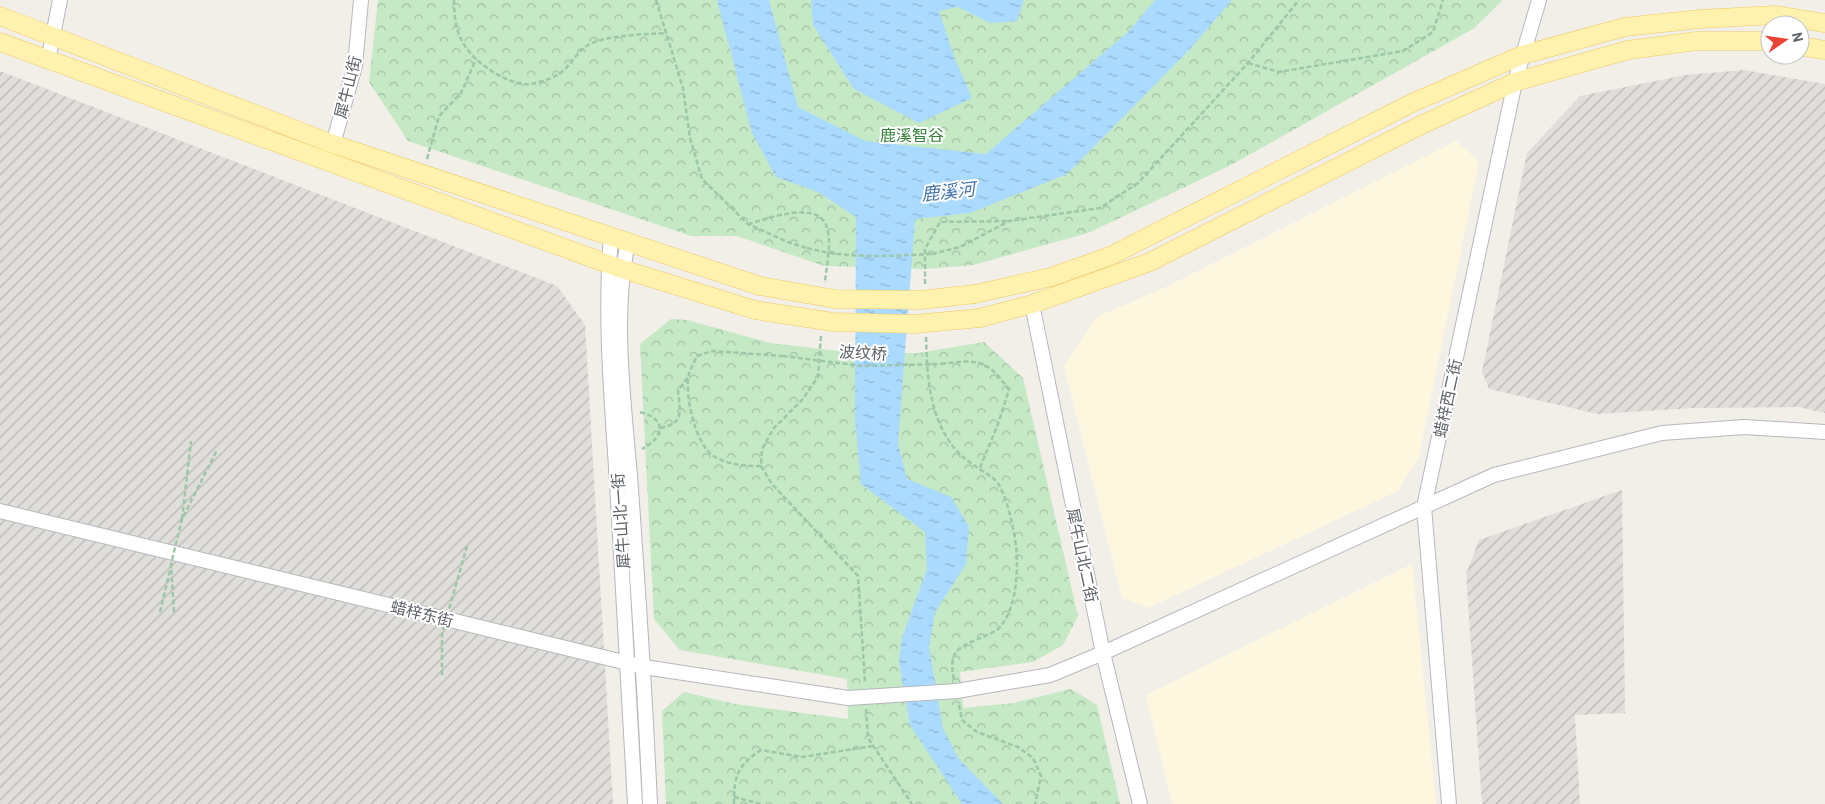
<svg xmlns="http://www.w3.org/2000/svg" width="1825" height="804" font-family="Barlow,'Noto Sans SC',sans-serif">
<defs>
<pattern id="industrial-furrows" width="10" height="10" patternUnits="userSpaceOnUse" patternTransform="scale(1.25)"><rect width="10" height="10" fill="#e0deda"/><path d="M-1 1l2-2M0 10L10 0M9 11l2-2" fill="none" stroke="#b9b8b5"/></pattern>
<pattern id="park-crowns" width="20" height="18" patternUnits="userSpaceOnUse" patternTransform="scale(1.25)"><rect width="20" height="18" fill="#c5e8c5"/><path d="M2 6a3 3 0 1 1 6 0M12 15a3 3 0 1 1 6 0" fill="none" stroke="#a3c0a4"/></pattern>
<pattern id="water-ripples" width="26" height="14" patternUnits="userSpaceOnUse" patternTransform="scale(1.25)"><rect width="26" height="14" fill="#aadaff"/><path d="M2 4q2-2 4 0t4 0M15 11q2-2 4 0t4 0" fill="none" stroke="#8eb4d2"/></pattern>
</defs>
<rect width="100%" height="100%" fill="#f1efe8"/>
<!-- commercial -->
<g fill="#fef7e0">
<path d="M 1456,141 L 1479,161 L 1419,456 L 1398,491 L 1148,608 L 1122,598 L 1064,366 L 1096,317 L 1164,288 Z"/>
<path d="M 1412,564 L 1436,804 L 1172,804 L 1146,695 Z"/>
</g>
<!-- industrial -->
<g fill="url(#industrial-furrows)">
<path d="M 1744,70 L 1825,84 L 1825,413 L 1798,407 L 1694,408 L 1598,414 L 1489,389 L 1482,372 L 1527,153 L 1580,96 L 1686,75 Z"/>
<path d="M 0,71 L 557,286 L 585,325 L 613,804 L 0,804 Z"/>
<path d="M 1622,490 L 1625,713 L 1575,715 L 1580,804 L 1482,804 L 1466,574 L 1479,540 Z"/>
</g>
<!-- park -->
<g fill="url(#park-crowns)">
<path d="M 378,0 L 1503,0 L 1473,29 L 1231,165 L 1088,233 L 973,265 L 925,269 L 824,266 L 737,236 L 691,236 L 408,141 L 369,82 Z"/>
<path d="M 671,319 L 687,320 L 770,343 L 857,353 L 918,353 L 984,342 L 1023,378 L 1078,616 L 1063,645 L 1033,662 L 960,672 L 963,708 L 1013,703 L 1071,689 L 1097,705 L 1120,804 L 666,804 L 662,711 L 684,692 L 735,704 L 848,719 L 847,679 L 680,650 L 654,619 L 640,344 Z"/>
</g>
<!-- water -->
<g fill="url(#water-ripples)">
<path d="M 717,0 L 769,0 L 798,107 L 865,141 L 986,154 L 1129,31 L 1155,0 L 1232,0 L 1191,48 L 1067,174 L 970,213 L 915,219 L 898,444 L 907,479 L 951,497 L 969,527 L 966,564 L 935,612 L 929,647 L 943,729 L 959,759 L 1003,804 L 962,804 L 910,725 L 899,663 L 902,638 L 927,569 L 925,532 L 861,484 L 855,419 L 856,217 L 818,192 L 776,177 L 752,133 Z"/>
<path d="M 811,0 L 1024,0 L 1017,21 L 990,23 L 958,7 L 939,11 L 955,59 L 972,98 L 919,123 L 854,89 L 813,25 Z"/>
</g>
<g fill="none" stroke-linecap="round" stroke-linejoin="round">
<defs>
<g id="minor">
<path d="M 48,61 L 60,0"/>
<path d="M 333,144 L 355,66 L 361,0"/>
<path d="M 611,238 C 604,319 612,402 617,483 C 624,590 630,697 635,804"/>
<path d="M 628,243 C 612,313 624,404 630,476 C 638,585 645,694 650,804"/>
<path d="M 1032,304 L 1103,653 L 1140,804"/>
<path d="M 0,511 L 644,667 L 848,698"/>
<path d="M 957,691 L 1050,675 L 1103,653 L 1494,475 L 1662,433 L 1744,427 L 1825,432"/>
<path d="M 1449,804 L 1424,507 L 1515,82 L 1539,0"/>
</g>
<g id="major">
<path d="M 0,16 L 333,144 L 760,286"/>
<path d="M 0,42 L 622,269 L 755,310"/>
<path d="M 1800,46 L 1825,50"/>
<path d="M 975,294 L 1051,277 L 1110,256 L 1412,103 L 1522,55 L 1625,27 L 1700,19 L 1775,15 L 1825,23"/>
<path d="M 980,318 L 1032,304 L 1150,262 L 1417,127 L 1515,82 L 1628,50 L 1697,41 L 1770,41"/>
</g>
</defs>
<!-- minor casing -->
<use href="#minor" stroke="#b5b8bc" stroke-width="16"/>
<!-- major casing -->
<use href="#major" stroke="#f2c960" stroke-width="19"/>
<!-- path -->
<g stroke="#9cc7a9" stroke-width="2.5" stroke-dasharray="5 2.5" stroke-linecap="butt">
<path d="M 454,0 C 454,12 455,26 460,37 C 469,59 500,80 522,84 C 532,86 550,79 559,74 C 570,67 576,52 588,45 C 606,35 647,34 667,33"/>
<path d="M 656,0 L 683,88 L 690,138 L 702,179 L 748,224 L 790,243 L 807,248"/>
<path d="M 1248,63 L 1279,72 L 1403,51 L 1433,32 L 1443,0"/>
<path d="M 427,159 L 439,116 L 461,93 L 476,59"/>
<path d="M 748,224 C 766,219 816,200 826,225 C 833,241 826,266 825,283"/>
<path d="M 932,254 L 960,247 L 1009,221 L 1100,208 L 1138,183 L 1248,63 L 1299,0"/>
<path d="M 925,284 L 925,249 L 940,222 L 1009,221"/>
<path d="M 821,336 L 818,377 L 802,400 L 773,429 L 762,449 L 761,466 L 772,484 L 858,576 L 865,683"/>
<path d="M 926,337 C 927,376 929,417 955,449 C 966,462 981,469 994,479 C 1007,489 1017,542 1017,559 C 1017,582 1015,609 1000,627 C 997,631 991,633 987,635 C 962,647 947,647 954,680"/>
<path d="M 941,364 C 978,359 987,359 1009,390 L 998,424 L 979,470"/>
<path d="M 640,412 C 667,419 665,437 642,449"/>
<path d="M 660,428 C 685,423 680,412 678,391 L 688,377"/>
<path d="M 761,466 C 744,466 727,465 712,455 C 695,442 684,394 689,374 C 691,368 694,362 697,356 L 712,351 L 783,356"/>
<path d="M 182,519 L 191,441"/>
<path d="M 160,612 L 171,566"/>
<path d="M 959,705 L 962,720 L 977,732 L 1018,747 L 1033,758 L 1041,776 L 1035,804"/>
<path d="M 866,709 L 868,738 L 912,804"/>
<path d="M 734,797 L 761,804"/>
<path d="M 734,804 C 734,776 737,766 761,750 L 802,757 L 873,746"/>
</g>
<!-- minor -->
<use href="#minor" stroke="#fff" stroke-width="14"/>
<!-- major -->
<use href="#major" stroke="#fff2af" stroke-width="18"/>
<defs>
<path id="minor-bridge" d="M 848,698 L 957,691"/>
<g id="major-bridge">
<path d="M 760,286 L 835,299 L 921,300 L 975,294"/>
<path d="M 755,310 L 833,322 L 915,324 L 980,318"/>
</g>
</defs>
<!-- minor-bridge casing -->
<use href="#minor-bridge" stroke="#b5b8bc" stroke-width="16" stroke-linecap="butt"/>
<!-- major-bridge casing -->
<use href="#major-bridge" stroke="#f2c960" stroke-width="19" stroke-linecap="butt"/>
<!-- path-bridge -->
<g stroke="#9cc7a9" stroke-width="2.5" stroke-dasharray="5 2.5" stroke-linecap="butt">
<path d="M 807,248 C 847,259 891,256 932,254"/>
<path d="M 783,356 L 862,366 L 941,364"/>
<path d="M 174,612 L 171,564 L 182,519 L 217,450"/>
<path d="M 442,675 L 442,634 L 467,546"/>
</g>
<!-- minor-bridge -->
<use href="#minor-bridge" stroke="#fff" stroke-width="14"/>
<!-- major-bridge -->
<use href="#major-bridge" stroke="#fff2af" stroke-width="18"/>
</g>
<g text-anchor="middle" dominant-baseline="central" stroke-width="4" stroke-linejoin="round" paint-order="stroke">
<!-- street labels -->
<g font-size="16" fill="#5f6368" stroke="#fff">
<text transform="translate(347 87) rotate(-76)">犀牛山街</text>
<text transform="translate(863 352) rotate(3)">波纹桥</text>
<text transform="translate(1447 398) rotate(-78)">蜡梓西二街</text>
<text transform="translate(620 521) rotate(-94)">犀牛山北一街</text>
<text transform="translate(1083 555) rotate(78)">犀牛山北二街</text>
<text transform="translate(422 613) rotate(14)">蜡梓东街</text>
</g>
<!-- park labels -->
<g font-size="16" fill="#348238" stroke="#fff">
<text x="912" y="134">鹿溪智谷</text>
</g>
<!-- water labels -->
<g font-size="18" font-style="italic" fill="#4174aa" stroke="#fff">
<text transform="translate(948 191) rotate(-6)">鹿溪河</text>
</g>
</g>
<!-- north arrow -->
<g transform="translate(1785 40) rotate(77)"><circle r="24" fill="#ffffff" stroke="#bfc1c3"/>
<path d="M0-4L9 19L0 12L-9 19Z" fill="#ea4335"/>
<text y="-8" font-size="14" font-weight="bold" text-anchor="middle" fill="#5f6368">N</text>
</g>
</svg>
